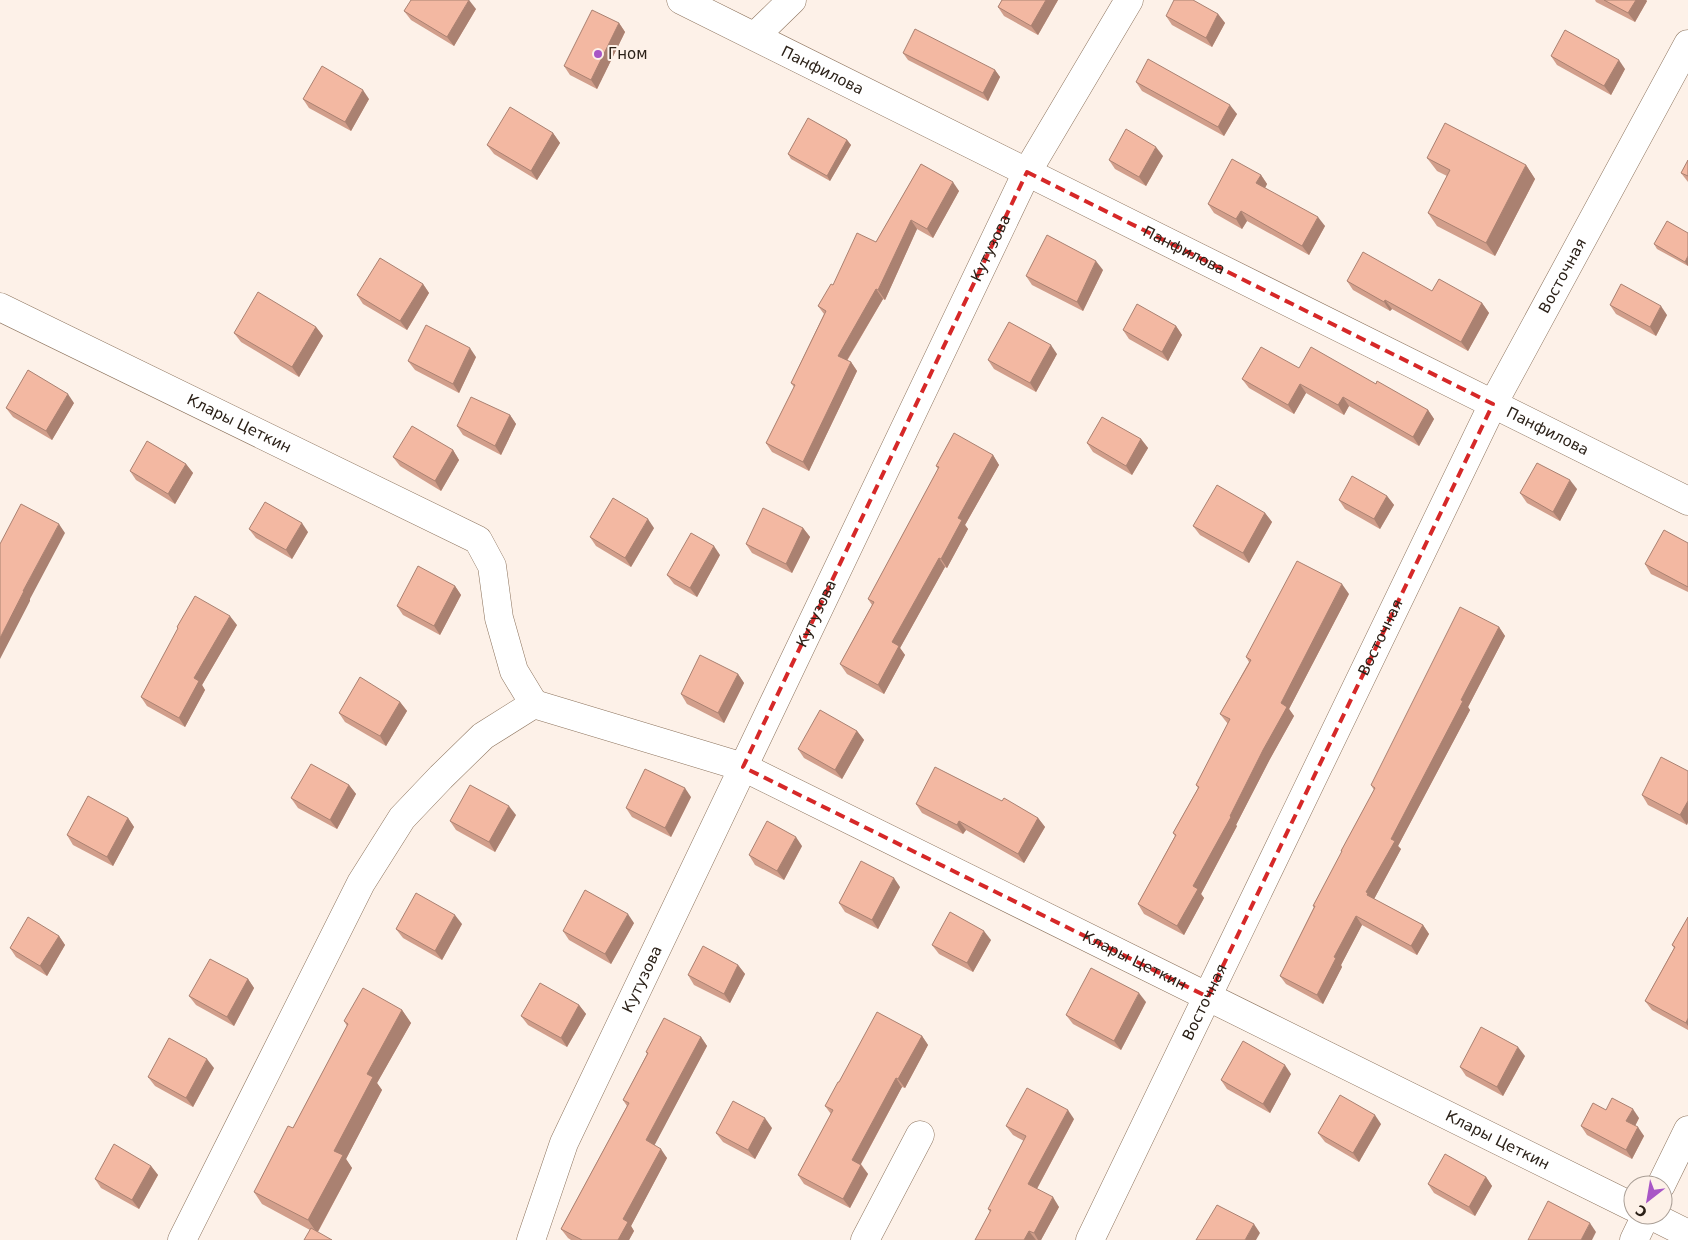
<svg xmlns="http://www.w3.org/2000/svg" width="1688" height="1240" font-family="'DejaVu Sans',sans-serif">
<rect width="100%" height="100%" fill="#fdf1e8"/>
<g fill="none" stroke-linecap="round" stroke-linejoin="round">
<defs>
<g id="minor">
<path id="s1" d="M 681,0 L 1688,501"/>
<path d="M 755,36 L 792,0"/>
<path id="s2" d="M 0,307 L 478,540 L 492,566 L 499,618 L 514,671 L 534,704 L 483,736 L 441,777 L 402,818 L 361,883 L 182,1240"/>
<path id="s3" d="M 534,704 L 743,767 L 1633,1207"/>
<path d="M 1661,1185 L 1688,1130"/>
<path d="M 1650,1215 L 1688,1234"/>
<path id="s4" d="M 531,1240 L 564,1143 L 1027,172 L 1129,0"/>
<path d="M 865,1240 L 920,1135"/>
<path id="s5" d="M 1090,1240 L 1493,404 L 1688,44"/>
<path d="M 1634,1240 L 1646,1215"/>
</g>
</defs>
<!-- minor casing -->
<use href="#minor" stroke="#8d745e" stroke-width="29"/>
<!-- minor -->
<use href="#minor" stroke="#fff" stroke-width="28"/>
</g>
<!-- wall -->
<g fill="#d19e8b">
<path d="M 1002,0 L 1058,0 L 1038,35 L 1004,16 L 998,7 Z"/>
<path d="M 1595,0 L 1646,0 L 1647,1 L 1635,22 L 1596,2 Z"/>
<path d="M 476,9 L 454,46 L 411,20 L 404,11 Z"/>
<path d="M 1218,14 L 1225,23 L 1212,47 L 1172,25 L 1166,16 Z"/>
<path d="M 619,23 L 625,32 L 597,89 L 570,75 L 564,66 Z"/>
<path d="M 903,53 L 995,70 L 1000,77 L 988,101 L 908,60 Z"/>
<path d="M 1551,56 L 1625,69 L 1611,95 L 1557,65 Z"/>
<path d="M 1136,82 L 1237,114 L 1224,136 L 1142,91 Z"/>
<path d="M 303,99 L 369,99 L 351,131 L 309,108 Z"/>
<path d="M 553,133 L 560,143 L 537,180 L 494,154 L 487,145 Z"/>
<path d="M 847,140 L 851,145 L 830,181 L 791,159 L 788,154 Z"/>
<path d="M 1163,156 L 1146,186 L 1115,169 L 1109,160 Z"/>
<path d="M 1427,158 L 1526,165 L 1535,179 L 1495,256 L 1437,226 L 1428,213 L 1447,176 L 1437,171 Z"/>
<path d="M 1688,160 L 1688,182 L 1681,173 Z"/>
<path d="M 921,164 L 959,191 L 933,238 L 917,229 L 885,300 L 883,299 L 847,361 L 851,362 L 857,371 L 809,471 L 772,452 L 766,443 L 794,387 L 791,383 L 824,314 L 818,306 L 833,285 L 876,242 Z"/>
<path d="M 1261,175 L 1267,184 L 1265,188 L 1325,226 L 1309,255 L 1247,221 L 1242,229 L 1214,213 L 1208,204 Z"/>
<path d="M 1688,233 L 1688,266 L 1657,249 L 1654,244 Z"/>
<path d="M 1103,270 L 1083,311 L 1032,285 L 1026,276 Z"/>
<path d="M 1347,281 L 1482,303 L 1489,313 L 1468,351 L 1392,309 L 1390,311 L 1353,290 Z"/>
<path d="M 423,284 L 429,293 L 407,330 L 363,304 L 357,295 Z"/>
<path d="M 1610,305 L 1667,315 L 1656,336 L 1616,314 Z"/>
<path d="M 1176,326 L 1182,335 L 1168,361 L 1129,339 L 1123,330 Z"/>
<path d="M 316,327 L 323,336 L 299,377 L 241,342 L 234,333 Z"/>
<path d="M 1057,354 L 1036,392 L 994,369 L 988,360 Z"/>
<path d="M 476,357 L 459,393 L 415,370 L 408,361 Z"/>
<path d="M 1299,368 L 1376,384 L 1428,410 L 1434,419 L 1419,446 L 1349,406 L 1344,415 L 1306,393 L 1294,414 L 1249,388 L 1242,379 Z"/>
<path d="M 74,403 L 52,440 L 13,417 L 6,408 Z"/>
<path d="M 510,415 L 516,424 L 501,455 L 463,435 L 457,426 Z"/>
<path d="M 1141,439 L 1148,448 L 1132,475 L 1093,452 L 1087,443 Z"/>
<path d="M 453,450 L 459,460 L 441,491 L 400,466 L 393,457 Z"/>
<path d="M 993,455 L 999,465 L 965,525 L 968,529 L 947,568 L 945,567 L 900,648 L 905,655 L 884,694 L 847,674 L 840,664 L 872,605 L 868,599 L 938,469 L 936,466 Z"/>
<path d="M 186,464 L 193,473 L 175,504 L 136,480 L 130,471 Z"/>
<path d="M 1577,489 L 1560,521 L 1527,503 L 1520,493 Z"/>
<path d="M 1387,496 L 1394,505 L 1380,529 L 1345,509 L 1339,500 Z"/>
<path d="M 1265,513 L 1272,522 L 1249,563 L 1200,535 L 1193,526 Z"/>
<path d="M 654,528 L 631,567 L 596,546 L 590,537 Z"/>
<path d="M 803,528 L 810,537 L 792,573 L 752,553 L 746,544 Z"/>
<path d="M 249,529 L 308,532 L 292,559 L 256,538 Z"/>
<path d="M 1688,543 L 1688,592 L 1651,574 L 1645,564 Z"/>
<path d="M 720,555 L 697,597 L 674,584 L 667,575 Z"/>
<path d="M 455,586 L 461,595 L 440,635 L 403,615 L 397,606 Z"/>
<path d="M 1349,594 L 1289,709 L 1294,716 L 1270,759 L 1236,825 L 1237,826 L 1201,894 L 1204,898 L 1184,935 L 1144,914 L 1138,904 L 1175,836 L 1173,833 L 1198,788 L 1196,785 L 1228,724 L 1220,714 L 1249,662 L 1246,657 Z"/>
<path d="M 237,625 L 202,685 L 205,690 L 185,727 L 147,706 L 141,697 L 178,629 L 177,627 Z"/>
<path d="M 1499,627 L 1505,636 L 1468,707 L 1470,710 L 1398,846 L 1401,849 L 1374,899 L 1423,925 L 1429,934 L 1417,955 L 1362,925 L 1341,965 L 1342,967 L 1323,1004 L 1286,984 L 1280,976 L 1314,907 L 1313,906 L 1342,852 L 1341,851 L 1374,790 L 1371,785 Z"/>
<path d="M 738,674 L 744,683 L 724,723 L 687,704 L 681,694 Z"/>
<path d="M 400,702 L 407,711 L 386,746 L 345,722 L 339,713 Z"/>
<path d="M 857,731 L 864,740 L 842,779 L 804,758 L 798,749 Z"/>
<path d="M 1688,771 L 1688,822 L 1687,825 L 1648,805 L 1642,795 Z"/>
<path d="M 349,785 L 356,794 L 337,829 L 298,808 L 291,798 Z"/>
<path d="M 691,797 L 671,837 L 632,817 L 626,808 Z"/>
<path d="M 1002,801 L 1038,818 L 1045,827 L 1024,863 L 966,830 L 963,834 L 922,813 L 916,804 Z"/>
<path d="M 516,815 L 495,852 L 456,830 L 450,821 Z"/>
<path d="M 128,818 L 134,827 L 113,866 L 73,845 L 67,835 Z"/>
<path d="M 802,846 L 784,880 L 755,865 L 749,855 Z"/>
<path d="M 900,887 L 878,929 L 845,912 L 839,903 Z"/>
<path d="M 1688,917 L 1688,1030 L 1652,1010 L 1645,1001 L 1674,948 L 1672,945 Z"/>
<path d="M 634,923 L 611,964 L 569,940 L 563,931 Z"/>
<path d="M 462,924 L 442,960 L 403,938 L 396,929 Z"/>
<path d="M 59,936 L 65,945 L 47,976 L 16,957 L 10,948 Z"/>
<path d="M 991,940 L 973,972 L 939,954 L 932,945 Z"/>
<path d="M 738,965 L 745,974 L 730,1003 L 694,985 L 688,975 Z"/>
<path d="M 248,979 L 254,988 L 234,1026 L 196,1005 L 189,996 Z"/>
<path d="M 1146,1002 L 1121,1050 L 1073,1024 L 1066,1015 Z"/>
<path d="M 579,1005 L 586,1014 L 567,1047 L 528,1025 L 521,1016 Z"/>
<path d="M 402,1010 L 411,1023 L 377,1083 L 382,1090 L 346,1159 L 352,1168 L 318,1232 L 310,1230 L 262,1204 L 254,1192 L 293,1128 L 347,1026 L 344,1021 Z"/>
<path d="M 922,1036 L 928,1045 L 905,1088 L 902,1087 L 861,1164 L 868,1174 L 850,1208 L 804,1184 L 798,1175 L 831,1114 L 825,1106 L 839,1082 Z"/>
<path d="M 701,1037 L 707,1046 L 654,1145 L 667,1158 L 631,1226 L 634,1231 L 629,1240 L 571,1240 L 568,1238 L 561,1229 L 627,1106 L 623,1100 L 647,1054 L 646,1052 Z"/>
<path d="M 1525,1056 L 1503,1096 L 1466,1076 L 1460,1067 Z"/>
<path d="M 214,1068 L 193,1107 L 155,1086 L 148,1077 Z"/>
<path d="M 1291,1074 L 1270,1113 L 1227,1089 L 1221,1080 Z"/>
<path d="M 1606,1110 L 1639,1118 L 1635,1126 L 1644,1136 L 1632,1159 L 1587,1135 L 1581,1126 Z"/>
<path d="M 1074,1119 L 1037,1189 L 1059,1207 L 1041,1240 L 975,1240 L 990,1212 L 988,1209 L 1024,1141 L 1013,1135 L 1006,1126 Z"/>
<path d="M 1381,1124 L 1359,1162 L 1325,1142 L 1318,1133 Z"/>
<path d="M 772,1128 L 755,1159 L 723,1142 L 716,1133 Z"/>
<path d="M 151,1166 L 158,1175 L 139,1209 L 101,1188 L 95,1179 Z"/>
<path d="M 1486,1177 L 1492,1186 L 1475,1216 L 1434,1193 L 1428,1184 Z"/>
</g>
<!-- shaded-wall -->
<g fill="#aa8171">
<path d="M 469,0 L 476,9 L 454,46 L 447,37 Z"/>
<path d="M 1046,0 L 1058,0 L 1038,35 L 1031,26 Z"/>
<path d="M 1636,0 L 1646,0 L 1647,1 L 1635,22 L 1628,13 Z"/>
<path d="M 1218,14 L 1225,23 L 1212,47 L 1206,38 Z"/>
<path d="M 619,23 L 625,32 L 597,89 L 591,80 Z"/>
<path d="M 1619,60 L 1625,69 L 1611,95 L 1604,86 Z"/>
<path d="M 995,70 L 1000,77 L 988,101 L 983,93 Z"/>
<path d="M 363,90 L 369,99 L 351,131 L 345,122 Z"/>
<path d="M 1230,105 L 1237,114 L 1224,136 L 1218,127 Z"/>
<path d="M 553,133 L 560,143 L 537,180 L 531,171 Z"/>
<path d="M 847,140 L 851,145 L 830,181 L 827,176 Z"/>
<path d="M 1156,147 L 1163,156 L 1146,186 L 1139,177 Z"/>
<path d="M 1526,165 L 1535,179 L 1495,256 L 1486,243 Z"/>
<path d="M 1261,175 L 1267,184 L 1263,192 L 1256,183 Z"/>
<path d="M 953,182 L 959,191 L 933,238 L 927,229 Z"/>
<path d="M 1241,211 L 1247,221 L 1242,229 L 1236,219 Z"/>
<path d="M 1318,217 L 1325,226 L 1309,255 L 1302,246 Z"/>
<path d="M 911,220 L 917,229 L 885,300 L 878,290 Z"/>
<path d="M 1688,256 L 1688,266 L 1685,262 Z"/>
<path d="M 1096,261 L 1103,270 L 1083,311 L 1077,302 Z"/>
<path d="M 423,284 L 429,293 L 407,330 L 400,321 Z"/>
<path d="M 876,289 L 883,299 L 844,365 L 838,356 Z"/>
<path d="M 1385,300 L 1392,309 L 1390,311 L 1384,302 Z"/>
<path d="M 1482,303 L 1489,313 L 1468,351 L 1461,342 Z"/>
<path d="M 1661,306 L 1667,315 L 1656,336 L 1650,327 Z"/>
<path d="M 1176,326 L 1182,335 L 1168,361 L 1162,352 Z"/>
<path d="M 316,327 L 323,336 L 299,377 L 292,367 Z"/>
<path d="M 1051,345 L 1057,354 L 1036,392 L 1030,383 Z"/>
<path d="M 470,348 L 476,357 L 459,393 L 453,384 Z"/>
<path d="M 851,362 L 857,371 L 809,471 L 803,462 Z"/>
<path d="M 1300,384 L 1306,393 L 1294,414 L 1288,405 Z"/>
<path d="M 68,394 L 74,403 L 52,440 L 46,431 Z"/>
<path d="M 1343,397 L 1349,406 L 1344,415 L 1338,405 Z"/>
<path d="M 1428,410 L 1434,419 L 1419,446 L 1413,437 Z"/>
<path d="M 510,415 L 516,424 L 501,455 L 495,446 Z"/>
<path d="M 1141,439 L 1148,448 L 1132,475 L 1126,466 Z"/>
<path d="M 453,450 L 459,460 L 441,491 L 435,481 Z"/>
<path d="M 993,455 L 999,465 L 965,525 L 968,529 L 947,568 L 941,559 L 958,518 Z"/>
<path d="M 186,464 L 193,473 L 175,504 L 168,494 Z"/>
<path d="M 1570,480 L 1577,489 L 1560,521 L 1553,512 Z"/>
<path d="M 1387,496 L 1394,505 L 1380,529 L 1374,519 Z"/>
<path d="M 1265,513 L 1272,522 L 1249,563 L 1243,553 Z"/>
<path d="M 648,519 L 654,528 L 631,567 L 625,558 Z"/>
<path d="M 302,523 L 308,532 L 292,559 L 286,550 Z"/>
<path d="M 59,524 L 65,533 L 30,599 L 30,601 L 0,659 L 0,638 L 23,591 Z"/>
<path d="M 803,528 L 810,537 L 792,573 L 786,564 Z"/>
<path d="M 714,546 L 720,555 L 697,597 L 690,588 Z"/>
<path d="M 939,558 L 945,567 L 900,648 L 905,655 L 884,694 L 878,685 L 892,642 Z"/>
<path d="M 1342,584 L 1349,594 L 1289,709 L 1294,716 L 1270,759 L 1236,825 L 1237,826 L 1201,894 L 1204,898 L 1184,935 L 1177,926 L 1193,886 L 1230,816 L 1281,703 Z"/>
<path d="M 455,586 L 461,595 L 440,635 L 434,626 Z"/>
<path d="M 230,616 L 237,625 L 202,685 L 205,690 L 185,727 L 179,718 L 194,678 Z"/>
<path d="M 1499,627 L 1505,636 L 1468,707 L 1470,710 L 1398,846 L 1401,849 L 1373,901 L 1367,895 L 1366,892 L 1391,839 L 1461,700 Z"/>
<path d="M 738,674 L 744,683 L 724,723 L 718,713 Z"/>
<path d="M 400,702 L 407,711 L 386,746 L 380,736 Z"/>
<path d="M 857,731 L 864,740 L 842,779 L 835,770 Z"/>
<path d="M 349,785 L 356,794 L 337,829 L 330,820 Z"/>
<path d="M 685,788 L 691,797 L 671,837 L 665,828 Z"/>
<path d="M 1688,801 L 1688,822 L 1687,825 L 1680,815 Z"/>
<path d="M 509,806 L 516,815 L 495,852 L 489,842 Z"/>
<path d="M 128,818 L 134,827 L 113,866 L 107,857 Z"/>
<path d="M 1038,818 L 1045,827 L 1024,863 L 1018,854 Z"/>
<path d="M 959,821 L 966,830 L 963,834 L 957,825 Z"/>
<path d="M 796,837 L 802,846 L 784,880 L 777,871 Z"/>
<path d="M 894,878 L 900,887 L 878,929 L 872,920 Z"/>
<path d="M 628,914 L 634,923 L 611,964 L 605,954 Z"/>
<path d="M 455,915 L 462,924 L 442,960 L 435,951 Z"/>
<path d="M 1356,916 L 1362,925 L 1341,965 L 1342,967 L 1323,1004 L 1317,995 L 1334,957 Z"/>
<path d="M 1423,925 L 1429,934 L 1417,955 L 1411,946 Z"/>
<path d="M 984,931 L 991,940 L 973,972 L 967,963 Z"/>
<path d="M 59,936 L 65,945 L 47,976 L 40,966 Z"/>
<path d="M 738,965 L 745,974 L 730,1003 L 724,994 Z"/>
<path d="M 248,979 L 254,988 L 234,1026 L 227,1017 Z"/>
<path d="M 1139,993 L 1146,1002 L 1121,1050 L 1114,1041 Z"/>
<path d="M 579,1005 L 586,1014 L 567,1047 L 561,1038 Z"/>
<path d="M 402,1010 L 411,1023 L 377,1083 L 382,1090 L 346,1159 L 352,1168 L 317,1233 L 308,1220 L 334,1151 L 367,1074 Z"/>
<path d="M 1688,1018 L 1688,1026 L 1686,1023 Z"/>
<path d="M 922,1036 L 928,1045 L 905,1088 L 898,1079 Z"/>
<path d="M 701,1037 L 707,1046 L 652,1150 L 646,1140 Z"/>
<path d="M 1518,1047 L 1525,1056 L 1503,1096 L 1497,1087 Z"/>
<path d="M 207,1059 L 214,1068 L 193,1107 L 186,1098 Z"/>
<path d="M 1285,1065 L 1291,1074 L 1270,1113 L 1263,1104 Z"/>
<path d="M 896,1078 L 902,1087 L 858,1169 L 852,1160 Z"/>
<path d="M 1633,1109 L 1639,1118 L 1633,1130 L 1626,1121 Z"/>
<path d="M 1068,1110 L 1074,1119 L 1034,1194 L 1028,1184 Z"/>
<path d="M 1375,1115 L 1381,1124 L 1359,1162 L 1353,1153 Z"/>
<path d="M 765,1118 L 772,1128 L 755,1159 L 748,1150 Z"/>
<path d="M 1638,1127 L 1644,1136 L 1632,1159 L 1626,1150 Z"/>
<path d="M 661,1149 L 667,1158 L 631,1226 L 634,1231 L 629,1240 L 618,1240 L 623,1219 Z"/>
<path d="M 861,1165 L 868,1174 L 850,1208 L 843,1199 Z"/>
<path d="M 151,1166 L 158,1175 L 139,1209 L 132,1200 Z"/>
<path d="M 1486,1177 L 1492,1186 L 1475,1216 L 1469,1207 Z"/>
<path d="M 1053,1197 L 1059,1207 L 1041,1240 L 1038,1240 L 1034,1233 Z"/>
<path d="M 1590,1223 L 1596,1232 L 1592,1240 L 1581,1240 Z"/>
<path d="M 1254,1224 L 1260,1233 L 1256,1240 L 1245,1240 Z"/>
<path d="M 1029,1231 L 1036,1240 L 1024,1240 Z"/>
</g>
<!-- building -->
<g fill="#f3b8a2" stroke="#aa8171">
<path d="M 411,0 L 469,0 L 447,37 L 404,11 Z"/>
<path d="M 1002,0 L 1046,0 L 1031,26 L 998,7 Z"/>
<path d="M 1174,0 L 1193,0 L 1218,14 L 1206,38 L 1166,16 Z"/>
<path d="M 1604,0 L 1636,0 L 1628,13 Z"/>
<path d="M 592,10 L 619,23 L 591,80 L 564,66 Z"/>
<path d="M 915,29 L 995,70 L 983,93 L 903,53 Z"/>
<path d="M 1565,30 L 1619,60 L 1604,86 L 1551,56 Z"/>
<path d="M 1148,59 L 1230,105 L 1218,127 L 1136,82 Z"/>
<path d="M 322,66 L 363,90 L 345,122 L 303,99 Z"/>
<path d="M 510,107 L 553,133 L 531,171 L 487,145 Z"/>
<path d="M 808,118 L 847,140 L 827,176 L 788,154 Z"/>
<path d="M 1445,123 L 1526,165 L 1486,243 L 1428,213 L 1450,170 L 1427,158 Z"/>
<path d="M 1126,129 L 1156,147 L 1139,177 L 1109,160 Z"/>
<path d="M 1232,159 L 1261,175 L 1256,183 L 1318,217 L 1302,246 L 1241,211 L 1236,219 L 1208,204 Z"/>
<path d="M 1688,160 L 1688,176 L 1681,173 Z"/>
<path d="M 921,164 L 953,182 L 927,229 L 911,220 L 878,290 L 876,289 L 838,356 L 851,362 L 803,462 L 766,443 L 795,385 L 791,383 L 826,311 L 818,306 L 831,284 L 833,285 L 857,233 L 876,242 Z"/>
<path d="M 1667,221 L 1688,233 L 1688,256 L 1685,262 L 1654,244 Z"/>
<path d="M 1047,235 L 1096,261 L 1077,302 L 1026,276 Z"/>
<path d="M 1363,252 L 1432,291 L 1439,279 L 1482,303 L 1461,342 L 1385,300 L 1384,302 L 1347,281 Z"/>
<path d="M 380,258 L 423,284 L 400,321 L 357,295 Z"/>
<path d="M 1621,284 L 1661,306 L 1650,327 L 1610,305 Z"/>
<path d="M 258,292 L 316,327 L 292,367 L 234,333 Z"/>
<path d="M 1137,304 L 1176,326 L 1162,352 L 1123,330 Z"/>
<path d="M 1009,322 L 1051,345 L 1030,383 L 988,360 Z"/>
<path d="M 426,325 L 470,348 L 453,384 L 408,361 Z"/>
<path d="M 1261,347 L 1299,368 L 1311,347 L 1376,384 L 1377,381 L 1428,410 L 1413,437 L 1343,397 L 1338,405 L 1300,384 L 1288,405 L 1242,379 Z"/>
<path d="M 28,370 L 68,394 L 46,431 L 6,408 Z"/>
<path d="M 471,397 L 510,415 L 495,446 L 457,426 Z"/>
<path d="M 1102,417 L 1141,439 L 1126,466 L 1087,443 Z"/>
<path d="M 412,426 L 453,450 L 435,481 L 393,457 Z"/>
<path d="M 954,433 L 993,455 L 958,518 L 962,520 L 941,559 L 939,558 L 892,642 L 899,646 L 878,685 L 840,664 L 874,602 L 868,599 L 939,467 L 936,466 Z"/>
<path d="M 147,441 L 186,464 L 168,494 L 130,471 Z"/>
<path d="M 1537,463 L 1570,480 L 1553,512 L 1520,493 Z"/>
<path d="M 1352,476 L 1387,496 L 1374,519 L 1339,500 Z"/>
<path d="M 1217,485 L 1265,513 L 1243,553 L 1193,526 Z"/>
<path d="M 613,498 L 648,519 L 625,558 L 590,537 Z"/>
<path d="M 265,502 L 302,523 L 286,550 L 249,529 Z"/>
<path d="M 21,504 L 59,524 L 23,591 L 24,591 L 0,638 L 0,544 Z"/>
<path d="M 763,508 L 803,528 L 786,564 L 746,544 Z"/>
<path d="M 1664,530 L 1688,543 L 1688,587 L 1645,564 Z"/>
<path d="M 691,533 L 714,546 L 690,588 L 667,575 Z"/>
<path d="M 1297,561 L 1342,584 L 1281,703 L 1287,707 L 1263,750 L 1230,816 L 1231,817 L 1193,886 L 1198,889 L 1177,926 L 1138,904 L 1176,835 L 1173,833 L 1199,787 L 1196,785 L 1230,719 L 1220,714 L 1251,660 L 1246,657 Z"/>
<path d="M 418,566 L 455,586 L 434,626 L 397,606 Z"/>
<path d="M 195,596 L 230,616 L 194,678 L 199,681 L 179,718 L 141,697 L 178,628 L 177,627 Z"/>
<path d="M 1460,607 L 1499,627 L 1461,700 L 1463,701 L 1391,839 L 1395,841 L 1366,892 L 1368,893 L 1367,895 L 1423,925 L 1411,946 L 1356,916 L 1334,957 L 1336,958 L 1317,995 L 1280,976 L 1315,906 L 1313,906 L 1342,851 L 1341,851 L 1375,788 L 1371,785 Z"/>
<path d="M 700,655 L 738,674 L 718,713 L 681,694 Z"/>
<path d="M 360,677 L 400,702 L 380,736 L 339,713 Z"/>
<path d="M 820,710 L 857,731 L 835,770 L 798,749 Z"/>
<path d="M 1661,757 L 1688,771 L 1688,801 L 1680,815 L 1642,795 Z"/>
<path d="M 311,764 L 349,785 L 330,820 L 291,798 Z"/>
<path d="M 935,767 L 1002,801 L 1004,798 L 1038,818 L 1018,854 L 959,821 L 957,825 L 916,804 Z"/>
<path d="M 645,769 L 685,788 L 665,828 L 626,808 Z"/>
<path d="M 470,785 L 509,806 L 489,842 L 450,821 Z"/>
<path d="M 88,796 L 128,818 L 107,857 L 67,835 Z"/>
<path d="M 767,821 L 796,837 L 777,871 L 749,855 Z"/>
<path d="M 861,861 L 894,878 L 872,920 L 839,903 Z"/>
<path d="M 585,890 L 628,914 L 605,954 L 563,931 Z"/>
<path d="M 416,893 L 455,915 L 435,951 L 396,929 Z"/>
<path d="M 950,912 L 984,931 L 967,963 L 932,945 Z"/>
<path d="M 28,917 L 59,936 L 40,966 L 10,948 Z"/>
<path d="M 1688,917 L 1688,1018 L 1686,1023 L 1645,1001 L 1675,947 L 1672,945 Z"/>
<path d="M 703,946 L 738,965 L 724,994 L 688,975 Z"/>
<path d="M 210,959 L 248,979 L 227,1017 L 189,996 Z"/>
<path d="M 1091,968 L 1139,993 L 1114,1041 L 1066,1015 Z"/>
<path d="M 540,983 L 579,1005 L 561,1038 L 521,1016 Z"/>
<path d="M 363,988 L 402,1010 L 367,1074 L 373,1077 L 334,1151 L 343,1155 L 308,1220 L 254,1192 L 288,1126 L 293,1128 L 348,1024 L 344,1021 Z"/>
<path d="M 877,1012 L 922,1036 L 898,1079 L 896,1078 L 852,1160 L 861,1165 L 843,1199 L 798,1175 L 833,1110 L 825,1106 L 838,1082 L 839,1082 Z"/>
<path d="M 664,1018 L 701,1037 L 646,1140 L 661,1149 L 623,1219 L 628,1222 L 618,1240 L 582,1240 L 561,1229 L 629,1103 L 623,1100 L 648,1053 L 646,1052 Z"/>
<path d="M 1481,1027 L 1518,1047 L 1497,1087 L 1460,1067 Z"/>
<path d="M 169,1038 L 207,1059 L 186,1098 L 148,1077 Z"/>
<path d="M 1243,1041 L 1285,1065 L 1263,1104 L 1221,1080 Z"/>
<path d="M 1027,1088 L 1068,1110 L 1028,1184 L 1053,1197 L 1034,1233 L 1029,1231 L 1024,1240 L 975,1240 L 991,1210 L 988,1209 L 1026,1136 L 1006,1126 Z"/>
<path d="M 1340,1095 L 1375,1115 L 1353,1153 L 1318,1133 Z"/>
<path d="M 1612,1098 L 1633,1109 L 1626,1121 L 1638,1127 L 1626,1150 L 1581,1126 L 1593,1103 L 1606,1110 Z"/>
<path d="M 733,1101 L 765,1118 L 748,1150 L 716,1133 Z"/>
<path d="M 114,1144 L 151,1166 L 132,1200 L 95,1179 Z"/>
<path d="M 1445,1154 L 1486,1177 L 1469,1207 L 1428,1184 Z"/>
<path d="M 1548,1201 L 1590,1223 L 1581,1240 L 1528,1240 Z"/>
<path d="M 1217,1205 L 1254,1224 L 1245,1240 L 1196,1240 Z"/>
<path d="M 311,1228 L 332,1240 L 304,1240 Z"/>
</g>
<!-- marked area -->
<path fill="none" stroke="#d62828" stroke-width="4" stroke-dasharray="10 6" stroke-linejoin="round" d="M 1027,172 L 1493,404 L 1208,997 L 743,767 Z"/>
<!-- markers -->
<circle fill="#a856c6" stroke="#fdf1e8" stroke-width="2" cx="598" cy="54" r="5"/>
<g text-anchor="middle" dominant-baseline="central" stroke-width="4" stroke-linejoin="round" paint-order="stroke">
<!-- poi labels -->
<g font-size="15" fill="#2b2118" stroke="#fdf1e8" text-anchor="start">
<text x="608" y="54">Гном</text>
</g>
<!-- street labels -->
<g font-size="15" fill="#2b2118" stroke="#fdf1e8">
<text stroke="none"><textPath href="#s1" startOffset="158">Панфилова</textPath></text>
<text stroke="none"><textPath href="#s4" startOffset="1094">Кутузова</textPath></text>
<text stroke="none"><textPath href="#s1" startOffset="562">Панфилова</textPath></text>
<text stroke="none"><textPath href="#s5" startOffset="1074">Восточная</textPath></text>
<text stroke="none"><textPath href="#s2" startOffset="266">Клары Цеткин</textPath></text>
<text stroke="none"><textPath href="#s1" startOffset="968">Панфилова</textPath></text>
<text stroke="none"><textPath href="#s4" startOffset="689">Кутузова</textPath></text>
<text stroke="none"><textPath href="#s5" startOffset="669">Восточная</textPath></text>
<text stroke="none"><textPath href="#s3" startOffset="655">Клары Цеткин</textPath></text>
<text stroke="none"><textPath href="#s4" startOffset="284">Кутузова</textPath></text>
<text stroke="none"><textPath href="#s5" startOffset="264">Восточная</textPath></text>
<text stroke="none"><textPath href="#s3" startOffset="1060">Клары Цеткин</textPath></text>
</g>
</g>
<!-- north arrow -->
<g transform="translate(1648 1200) rotate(211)"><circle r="24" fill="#fdf1e8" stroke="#a99e95"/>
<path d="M0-4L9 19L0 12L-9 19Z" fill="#a856c6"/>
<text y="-8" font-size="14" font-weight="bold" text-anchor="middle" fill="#2b2118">С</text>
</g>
</svg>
